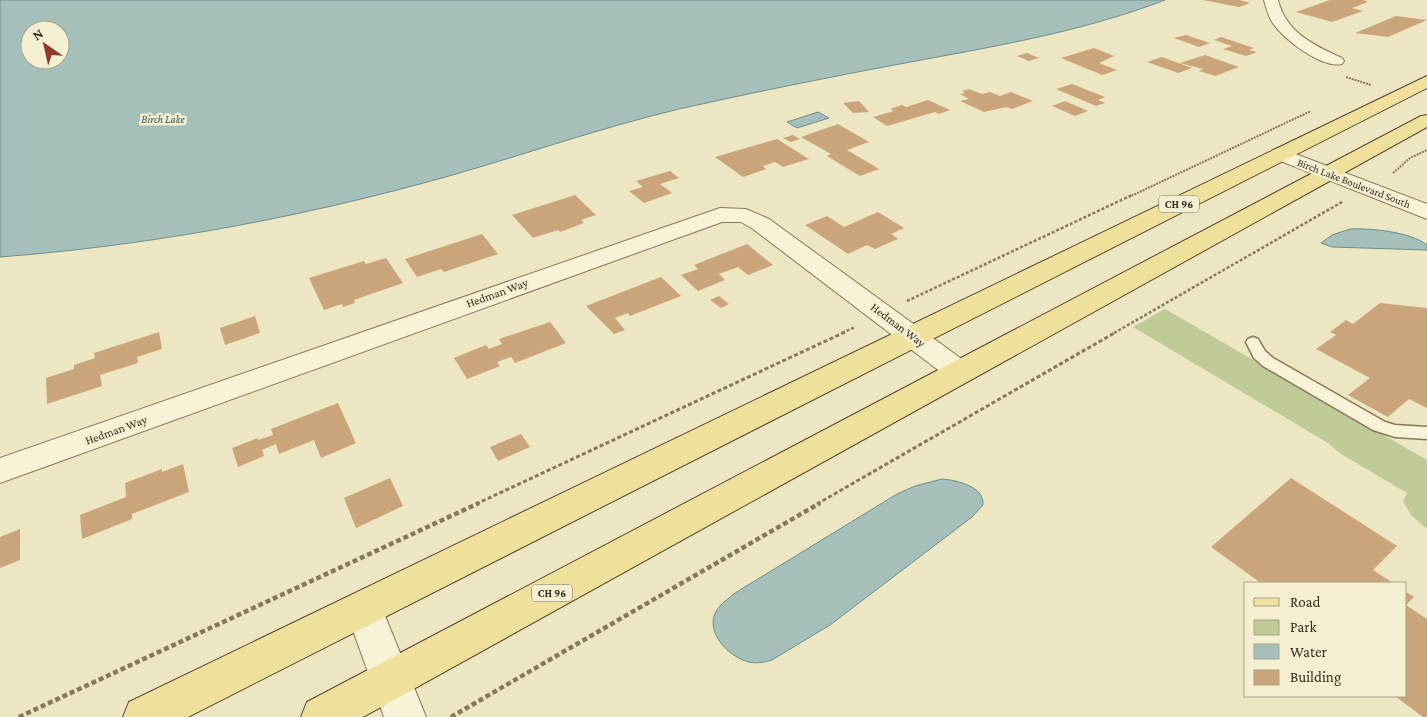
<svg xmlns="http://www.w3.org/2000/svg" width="1427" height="717" font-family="'Crimson Pro',serif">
<rect width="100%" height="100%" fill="#ede6c3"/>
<!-- green -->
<path fill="#becb97" d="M 1165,309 L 1427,460 L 1427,529 L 1411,515 L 1403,501 L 1407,493 L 1341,454 L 1328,443 L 1133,327 Z"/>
<!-- water -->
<g fill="#a5c0bb" stroke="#6c8e8a" fill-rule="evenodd">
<path d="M 0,0 L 1165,0 C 1087,30 1003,45 921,60 C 840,75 759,91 679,109 C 591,130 507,161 420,184 C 282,221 142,246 0,257 ZM 30,30 L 60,30 L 60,60 L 30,60 Z"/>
<path d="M 818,112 L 829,118 L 797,128 L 787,122 Z"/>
<path d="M 1350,229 C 1371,228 1411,232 1427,245 L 1427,250 L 1332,247 L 1321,243 L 1332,235 Z"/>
<path d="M 942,479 C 957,480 985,487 983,505 L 972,517 L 830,625 L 772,660 C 765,662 757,664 749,662 C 731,658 708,636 714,616 C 717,606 727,600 735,593 L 897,494 L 915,486 Z"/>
</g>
<!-- building -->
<g fill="#caa579">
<path d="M 1203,0 L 1240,0 L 1250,3 L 1239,7 Z"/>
<path d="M 1330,0 L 1363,0 L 1368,2 L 1352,8 L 1363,11 L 1332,22 L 1296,12 Z"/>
<path d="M 1396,16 L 1427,20 L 1388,37 L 1355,33 Z"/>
<path d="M 1186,35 L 1210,43 L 1199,47 L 1174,38 Z"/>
<path d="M 1221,37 L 1254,48 L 1249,50 L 1257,52 L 1246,56 L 1223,49 L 1232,46 L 1214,40 Z"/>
<path d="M 1094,48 L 1114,56 L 1099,63 L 1117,70 L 1102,75 L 1061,58 Z"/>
<path d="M 1027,53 L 1039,58 L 1029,61 L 1017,56 Z"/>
<path d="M 1205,55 L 1239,67 L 1215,76 L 1199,71 L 1203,69 L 1180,63 Z"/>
<path d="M 1162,57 L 1192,68 L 1178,73 L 1147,62 Z"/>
<path d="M 1072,84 L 1105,97 L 1098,100 L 1105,103 L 1096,106 L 1056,89 Z"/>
<path d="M 969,89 L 982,94 L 990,92 L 1000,96 L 1011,92 L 1033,101 L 1012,109 L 1006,107 L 984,112 L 960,101 L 969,99 L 960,94 L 965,93 L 962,91 Z"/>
<path d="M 928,100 L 950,110 L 939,114 L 935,112 L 887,126 L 873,117 L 894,111 L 890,109 L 902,105 L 906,107 Z"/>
<path d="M 859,101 L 869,112 L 853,113 L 843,103 Z"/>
<path d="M 1065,101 L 1088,111 L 1075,116 L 1052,106 Z"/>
<path d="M 838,124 L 869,142 L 847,150 L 879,169 L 860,176 L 827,156 L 831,154 L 801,137 Z"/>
<path d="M 793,135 L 800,139 L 791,142 L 783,138 Z"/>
<path d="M 777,139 L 809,159 L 783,167 L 775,162 L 763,166 L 766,169 L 743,177 L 715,157 Z"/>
<path d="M 670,171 L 679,178 L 660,184 L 672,193 L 644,203 L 629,191 L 643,187 L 636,181 Z"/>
<path d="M 575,195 L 596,215 L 581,220 L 584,223 L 560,232 L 558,230 L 533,238 L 512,215 Z"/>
<path d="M 878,212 L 904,228 L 891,234 L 898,239 L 875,249 L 867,245 L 848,254 L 805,225 L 827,216 L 844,227 Z"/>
<path d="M 482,234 L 498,254 L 444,272 L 441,269 L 417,277 L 405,259 Z"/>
<path d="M 747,244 L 773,265 L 748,275 L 738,267 L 719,274 L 725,280 L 698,291 L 681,275 L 698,269 L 694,265 Z"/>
<path d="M 386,258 L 403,283 L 354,300 L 355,303 L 343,307 L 342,304 L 324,310 L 309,278 L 364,261 L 366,264 Z"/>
<path d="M 661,277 L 681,296 L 630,316 L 628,313 L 615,318 L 625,330 L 614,334 L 586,306 Z"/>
<path d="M 719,296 L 729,304 L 721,308 L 710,300 Z"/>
<path d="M 1380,303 L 1427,308 L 1427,408 L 1409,399 L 1388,417 L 1348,395 L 1370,378 L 1316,349 L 1336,335 L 1330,332 L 1346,320 L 1353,324 Z"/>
<path d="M 255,316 L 260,333 L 225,345 L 220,328 Z"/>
<path d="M 550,322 L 566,343 L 515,363 L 511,357 L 497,362 L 500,366 L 467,379 L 454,358 L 486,345 L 489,349 L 502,344 L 499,339 Z"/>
<path d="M 159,332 L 162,349 L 137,357 L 138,363 L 100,375 L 102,386 L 47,404 L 46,378 L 74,369 L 74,365 L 95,358 L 94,353 Z"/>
<path d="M 338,403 L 356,443 L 321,458 L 314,440 L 279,454 L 276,444 L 262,450 L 264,456 L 238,467 L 232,448 L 258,438 L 258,440 L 273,435 L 271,429 Z"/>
<path d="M 521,434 L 530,447 L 498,461 L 490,447 Z"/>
<path d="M 183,464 L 189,492 L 132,514 L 132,519 L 82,539 L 80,515 L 126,497 L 125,483 L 162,469 L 162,472 Z"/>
<path d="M 390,478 L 403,506 L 356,528 L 344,498 Z"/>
<path d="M 1291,478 L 1397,546 L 1373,570 L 1393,583 L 1261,583 L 1211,547 Z"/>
<path d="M 20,529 L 20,560 L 0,568 L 0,537 Z"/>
<path d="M 1406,592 L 1414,597 L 1406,605 L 1427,619 L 1427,717 L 1423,717 L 1395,696 L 1406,696 Z"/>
</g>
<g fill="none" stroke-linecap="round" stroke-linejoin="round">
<defs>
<path id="service" d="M 1253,337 L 1258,339 L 1265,351 L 1273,358 L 1385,422 L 1395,425 L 1427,427 L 1427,439 L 1395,437 L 1373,430 L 1263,366 L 1254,358 L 1246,342 L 1248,339 Z"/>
<g id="minor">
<path d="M 1264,0 L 1278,0 C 1286,32 1313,45 1342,58 L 1344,61 L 1342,64 C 1322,69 1283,39 1272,22 C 1268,15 1266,8 1264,0 Z"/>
<path d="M 720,208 L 746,209 L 769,219 L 970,365 L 974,372 L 970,379 L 960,382 L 950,379 L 753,229 L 741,222 L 722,222 L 0,483 L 0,458 Z"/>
<path d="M 364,591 L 377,596 L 426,717 L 384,717 L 345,608 L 351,596 Z"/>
</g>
<path id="tertiary" d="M 1280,148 L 1427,204 L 1427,219 L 1273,158 L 1270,154 L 1273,150 Z"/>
<g id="primary">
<path d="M 1427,76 L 1427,88 L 188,717 L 123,717 L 129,702 Z"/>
<path d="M 1427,115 L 1427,127 L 363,717 L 301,717 L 307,702 L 1421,116 Z"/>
</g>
</defs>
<!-- service casing -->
<use href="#service" stroke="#87785a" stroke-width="3"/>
<!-- minor casing -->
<use href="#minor" stroke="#87785a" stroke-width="2"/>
<!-- tertiary casing -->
<use href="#tertiary" stroke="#87785a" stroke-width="2"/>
<!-- primary casing -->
<use href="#primary" stroke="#54452e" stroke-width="2"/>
<!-- path-far3 -->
<g stroke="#87785a" stroke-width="2" stroke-dasharray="2 1" stroke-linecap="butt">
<path d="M 1346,77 L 1371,85"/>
<path d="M 1393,173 L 1410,158 L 1427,150"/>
<path d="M 1129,197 L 1311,111"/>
</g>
<!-- path-far2 -->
<g stroke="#87785a" stroke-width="2.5" stroke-dasharray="3 2" stroke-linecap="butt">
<path d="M 907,301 L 1132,195"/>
<path d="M 842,333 L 855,327"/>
<path d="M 1114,333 L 1342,202"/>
</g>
<!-- path-far1 -->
<g stroke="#87785a" stroke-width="3" stroke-dasharray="4 2.5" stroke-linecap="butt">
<path d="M 476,504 L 845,332"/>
<path d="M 817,504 L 1116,332"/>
</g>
<!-- path -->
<g stroke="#87785a" stroke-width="4.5" stroke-dasharray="5 3" stroke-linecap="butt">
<path d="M 19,717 L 479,503"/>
<path d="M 451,717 L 820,503"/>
</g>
<!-- service -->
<use href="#service" fill="#f8f2d6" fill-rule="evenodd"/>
<!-- minor -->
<use href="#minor" fill="#f8f2d6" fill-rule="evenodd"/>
<!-- tertiary -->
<use href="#tertiary" fill="#f8f2d6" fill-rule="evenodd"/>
<!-- primary -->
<use href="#primary" fill="#efe09b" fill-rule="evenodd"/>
</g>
<g text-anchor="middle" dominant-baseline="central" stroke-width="5" stroke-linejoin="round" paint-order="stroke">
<!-- far-water labels -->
<g font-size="11" font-style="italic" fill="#2d5456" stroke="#f5efd2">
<text x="163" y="119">Birch Lake</text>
</g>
<!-- far-street labels -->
<g font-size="11" fill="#372d1e" stroke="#f5efd2">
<text transform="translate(1354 183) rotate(21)">Birch Lake Boulevard South</text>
</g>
<!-- shield labels -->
<g fill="#f5efd2" stroke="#706754" stroke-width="1">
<rect x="1159" y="195.5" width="40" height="17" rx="4"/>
<rect x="532" y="584.5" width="40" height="17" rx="4"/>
</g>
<g font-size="11" font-weight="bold" fill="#372d1e">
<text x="1179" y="204">CH 96</text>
<text x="552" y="593">CH 96</text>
</g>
<!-- street labels -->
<g font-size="12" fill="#372d1e" stroke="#f5efd2">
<text transform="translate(497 293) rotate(-20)">Hedman Way</text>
<text transform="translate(898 325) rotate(37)">Hedman Way</text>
<text transform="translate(116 430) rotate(-20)">Hedman Way</text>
</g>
</g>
<!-- legend -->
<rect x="1244" y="582" width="162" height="115" fill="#f5efd2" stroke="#a9a18a"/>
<rect x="1254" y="598" width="25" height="8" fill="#efe09b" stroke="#a9a18a"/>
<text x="1290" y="607" font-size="15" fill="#372d1e">Road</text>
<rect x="1254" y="620" width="25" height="15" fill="#becb97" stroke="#a9a18a"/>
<text x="1290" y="632" font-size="15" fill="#372d1e">Park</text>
<rect x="1254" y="644" width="25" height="15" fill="#a5c0bb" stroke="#a9a18a"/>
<text x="1290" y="657" font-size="15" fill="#372d1e">Water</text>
<rect x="1254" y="670" width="25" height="15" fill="#caa579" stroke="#a9a18a"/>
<text x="1290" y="682" font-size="15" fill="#372d1e">Building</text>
<!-- north arrow -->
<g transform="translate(45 45) rotate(326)"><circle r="24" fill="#f5efd2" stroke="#a9a18a"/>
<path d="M0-4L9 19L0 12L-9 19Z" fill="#94382c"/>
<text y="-8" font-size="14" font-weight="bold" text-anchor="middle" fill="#372d1e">N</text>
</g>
</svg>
